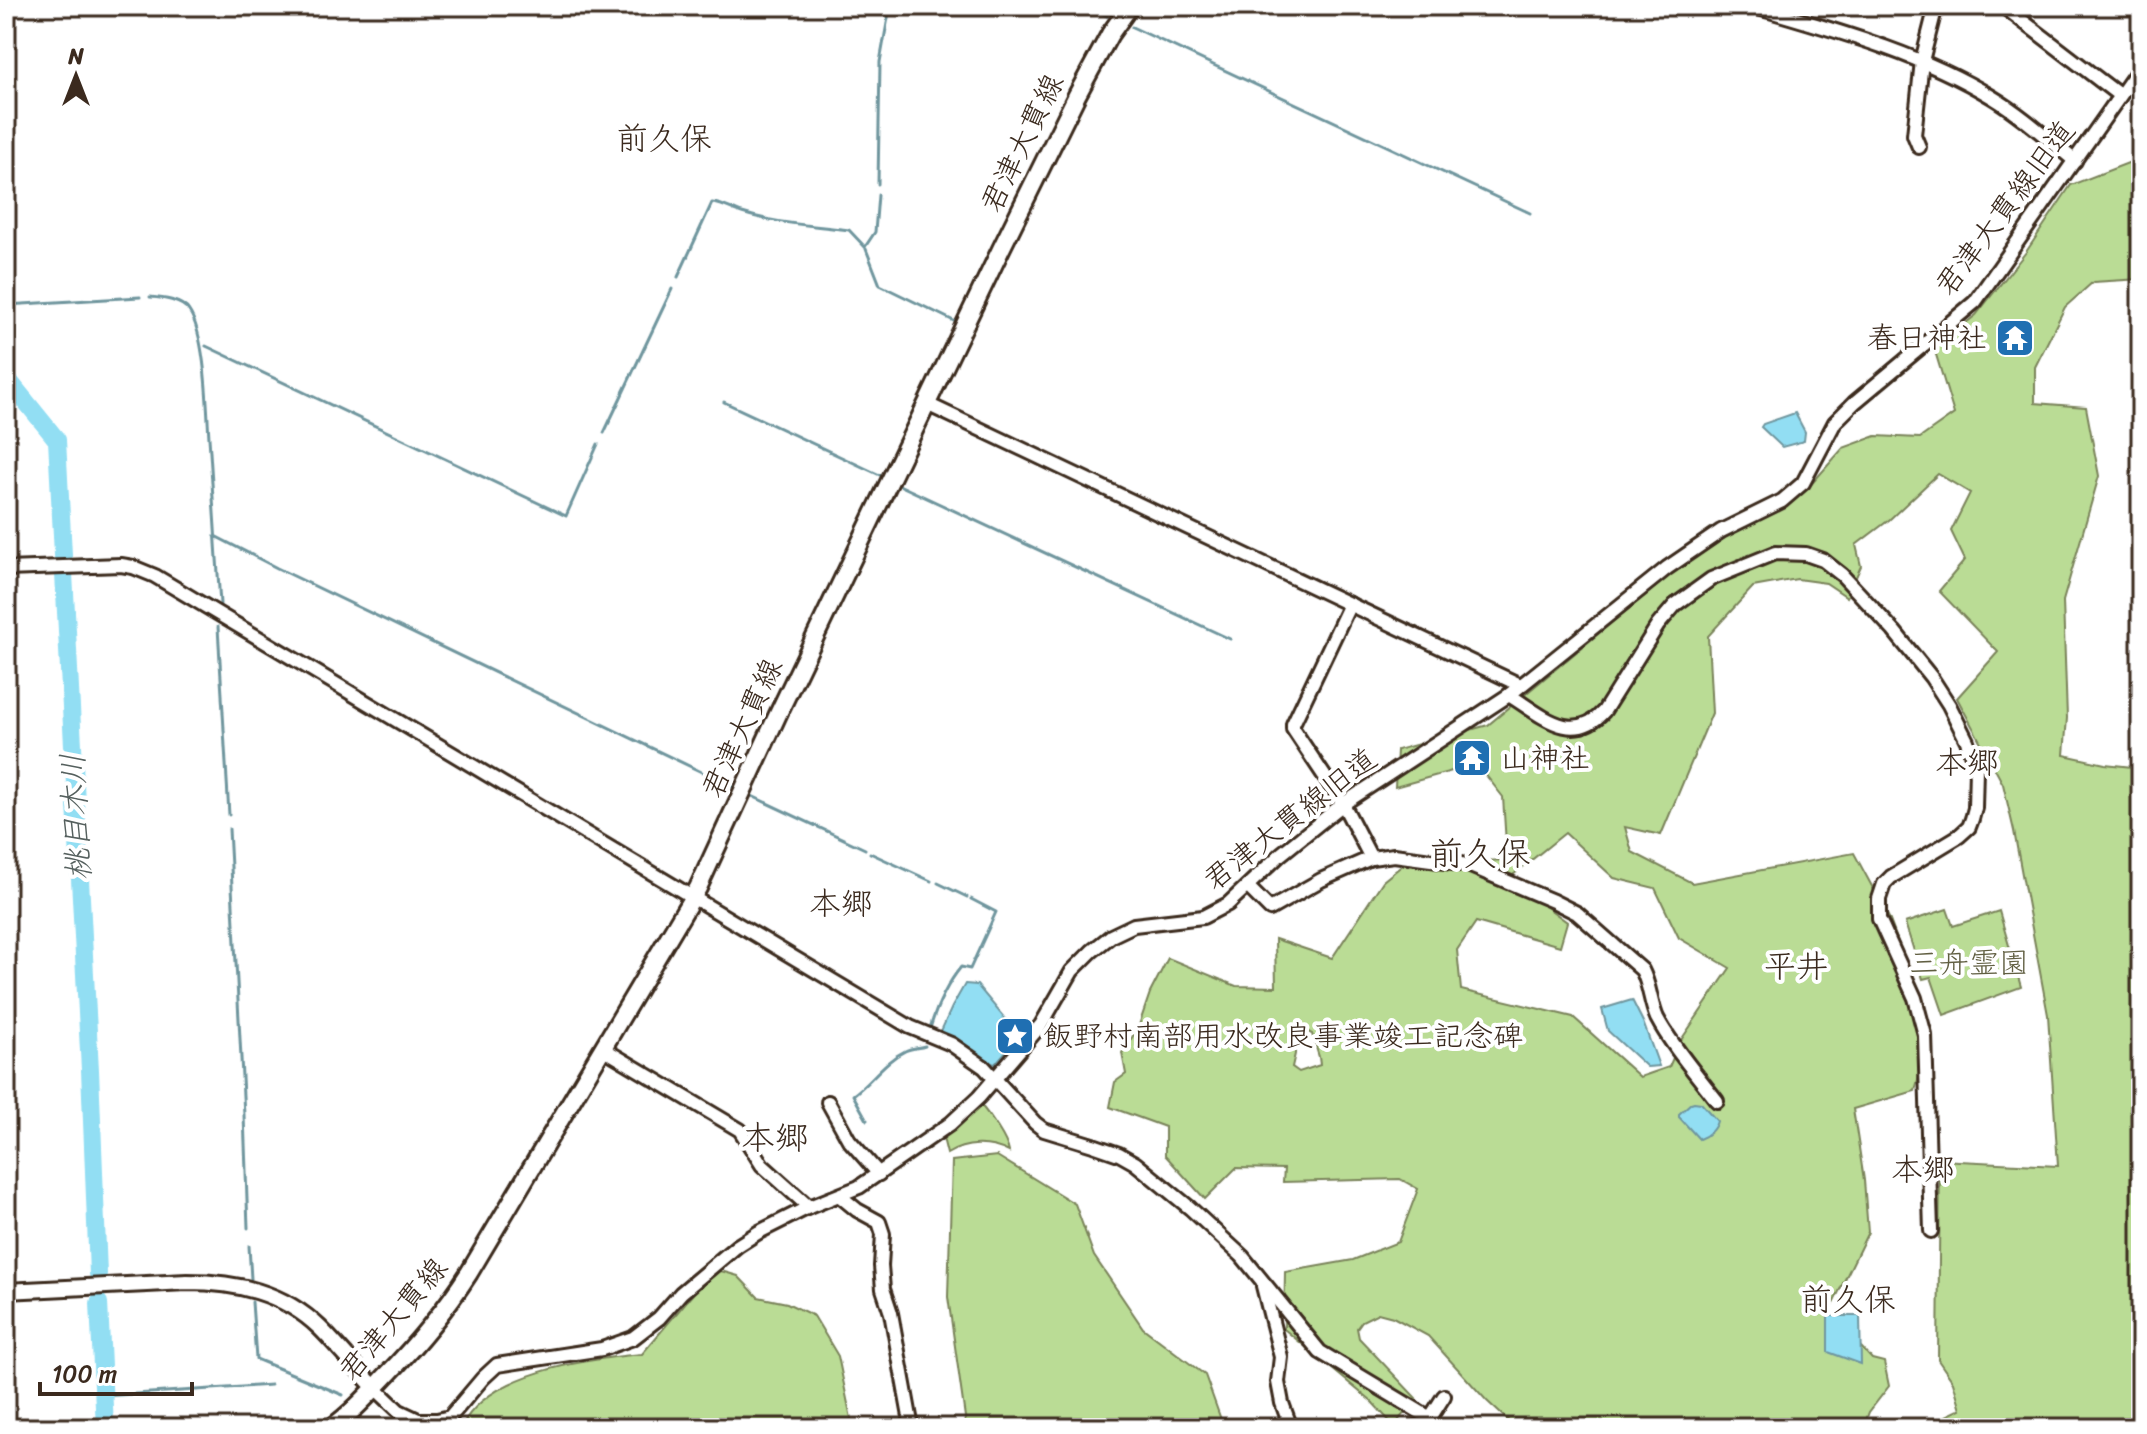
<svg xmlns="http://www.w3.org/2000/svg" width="2147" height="1434" font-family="Sriracha,'Klee One',sans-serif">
<rect width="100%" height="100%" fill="#fff"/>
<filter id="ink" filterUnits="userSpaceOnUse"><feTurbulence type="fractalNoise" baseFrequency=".0125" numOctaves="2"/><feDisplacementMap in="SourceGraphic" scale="16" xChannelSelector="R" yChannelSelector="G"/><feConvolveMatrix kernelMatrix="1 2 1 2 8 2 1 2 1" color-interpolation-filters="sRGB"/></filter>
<g filter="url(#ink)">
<!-- green -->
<g fill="#badc95" stroke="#7a835a" stroke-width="2" fill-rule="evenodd">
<path d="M 2141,158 L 2141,279 L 2093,282 L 2065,307 L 2035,367 L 2035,403 L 2086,407 L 2099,476 L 2063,601 L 2067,718 L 2064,755 L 2105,764 L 2141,768 L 2141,1428 L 1928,1428 L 1931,1423 L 1961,1409 L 1953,1382 L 1938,1360 L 1940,1160 L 2058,1166 L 2048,1015 L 2014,831 L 2003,784 L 1957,698 L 1998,652 L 1939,591 L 1965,560 L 1951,531 L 1970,493 L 1938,474 L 1889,520 L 1856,545 L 1861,566 L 1847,597 L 1826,583 L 1797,579 L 1753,587 L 1708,636 L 1712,713 L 1661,835 L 1625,827 L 1632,852 L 1692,883 L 1854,853 L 1889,918 L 1931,1029 L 1915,1091 L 1853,1109 L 1864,1180 L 1868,1232 L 1829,1312 L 1872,1359 L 1884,1362 L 1889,1386 L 1869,1412 L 1863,1428 L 1516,1428 L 1487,1401 L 1428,1336 L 1393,1317 L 1378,1313 L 1362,1321 L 1357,1328 L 1359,1338 L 1416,1398 L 1394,1426 L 1372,1402 L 1284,1329 L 1285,1272 L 1353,1260 L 1398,1242 L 1418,1189 L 1400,1179 L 1283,1182 L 1284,1169 L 1236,1168 L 1205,1199 L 1165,1155 L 1165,1127 L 1110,1107 L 1115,1082 L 1126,1074 L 1122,1053 L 1138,1028 L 1150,993 L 1168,958 L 1236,986 L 1276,987 L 1275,939 L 1332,958 L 1383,881 L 1404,864 L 1507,860 L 1503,797 L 1477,764 L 1395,787 L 1397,750 L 1488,725 L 1696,553 L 1758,521 L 1808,488 L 1843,448 L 1876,436 L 1920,438 L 1954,414 L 1934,348 L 1976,315 L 2026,252 L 2071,185 ZM 1565,833 L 1614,878 L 1655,888 L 1679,938 L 1730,968 L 1681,1040 L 1669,1067 L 1640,1077 L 1573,1017 L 1461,990 L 1457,950 L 1476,922 L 1560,946 L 1567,922 L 1508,879 ZM 1306,1031 L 1312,1034 L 1319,1057 L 1320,1065 L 1299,1072 L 1292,1067 L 1295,1054 L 1294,1033 Z"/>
<path d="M 1947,909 L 1953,926 L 1999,911 L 2021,987 L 1944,1015 L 1931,977 L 1923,979 L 1905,923 Z"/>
<path d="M 976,1105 L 981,1105 C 990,1116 1007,1139 1009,1152 C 989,1142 966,1142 947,1154 L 943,1138 L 944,1133 Z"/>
<path d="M 997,1156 L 1075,1204 L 1094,1256 L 1143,1328 L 1205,1375 L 1224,1428 L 964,1428 L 965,1417 L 948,1297 L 952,1161 Z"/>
<path d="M 714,1269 L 738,1276 L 758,1297 L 787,1303 L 814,1316 L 838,1356 L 853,1428 L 461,1428 C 486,1372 588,1359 642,1354 Z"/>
</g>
<!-- water -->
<g fill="#92def3" stroke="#6f969e" stroke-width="2">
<path d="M 1795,413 L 1805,432 L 1804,441 L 1782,447 L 1761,427 L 1763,424 Z"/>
<path d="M 965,984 L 977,985 L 1016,1032 L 1012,1037 L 1015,1041 L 995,1064 C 985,1061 948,1038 941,1031 L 952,1007 Z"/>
<path d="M 1632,1000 L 1643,1022 L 1659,1066 L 1647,1067 L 1608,1031 L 1602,1009 Z"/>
<path d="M 1694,1102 L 1701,1103 L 1717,1121 C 1715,1129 1708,1136 1699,1139 L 1679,1117 L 1679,1114 L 1691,1103 Z"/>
<path d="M 1828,1316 L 1860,1316 L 1861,1364 L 1828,1352 Z"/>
</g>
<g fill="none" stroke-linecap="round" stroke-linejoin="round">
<!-- stream -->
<g stroke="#6f969e" stroke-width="3">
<path d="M 1087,6 L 1107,16"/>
<path d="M 1132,27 L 1530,213"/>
<path d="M 878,184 L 880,62 L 889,12"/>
<path d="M 866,249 L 880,285 L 960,324"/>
<path d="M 678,277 L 712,203 C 724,204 732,210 742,213 C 777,224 813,225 849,230 L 865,247 L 875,232 L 878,195"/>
<path d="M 150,297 C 162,298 182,300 189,311 C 206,336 207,408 209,438 C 213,493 216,548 220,604"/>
<path d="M 6,305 L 140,297"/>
<path d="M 206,346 L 566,516 L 598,444"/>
<path d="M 724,402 L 884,477"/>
<path d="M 604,433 L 672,289"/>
<path d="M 899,485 L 1230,639"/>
<path d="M 215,536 L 277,568 L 737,789"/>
<path d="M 218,627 L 229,815"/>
<path d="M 752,796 L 865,849"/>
<path d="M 229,829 L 244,1115 L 248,1228"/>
<path d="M 870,853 L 931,881"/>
<path d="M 938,883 L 967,897"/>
<path d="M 930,1028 C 937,1006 947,984 961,967 L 970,969 L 996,912 L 971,899"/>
<path d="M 867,1120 L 853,1095 C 871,1082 884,1061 905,1051 C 911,1048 919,1048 925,1046"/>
<path d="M 249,1246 L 251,1279"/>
<path d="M 252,1302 L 256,1359 L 343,1395"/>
<path d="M 104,1396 L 271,1385"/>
</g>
<!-- river -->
<g stroke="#92def3" stroke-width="18">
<path d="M 6,377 L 57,440 L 90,1070 L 98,1274"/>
<path d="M 99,1303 L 105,1428"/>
</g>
<defs>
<g id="minor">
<path d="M 1752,6 C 1834,30 1920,53 1992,97 C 2022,115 2048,139 2075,161"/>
<path d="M 2003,6 L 2119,95"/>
<path d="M 1919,147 L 1914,135 L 1922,61 L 1936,6"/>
<path d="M 927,404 L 1520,685"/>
<path d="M 6,569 L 121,565 L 133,567 L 155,576 L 910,1027 L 951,1044 L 984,1067 L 1035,1123 L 1044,1130 L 1093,1145 L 1119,1154 L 1135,1163 L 1190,1208 L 1242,1256 L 1320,1352 L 1430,1418 L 1444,1396"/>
<path d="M 1350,604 L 1293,724 L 1293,729 L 1343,804 L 1371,858"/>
<path d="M 1509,695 C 1539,713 1572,747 1604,711 L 1658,625 L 1675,605 L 1711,579 L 1775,553 L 1806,554 L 1823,560 L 1842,575 L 1894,631 L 1931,677 L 1949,705 L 1967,741 L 1976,768 L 1975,808 L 1972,819 L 1969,827 L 1959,836 L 1891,877 L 1884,884 L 1879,899 L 1879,919 L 1915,998 L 1925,1035 L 1931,1231"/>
<path d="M 1248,887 L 1270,909 L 1321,880 L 1371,858 L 1394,855 L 1468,865 L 1553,901 L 1577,913 L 1642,970 C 1650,985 1650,1002 1657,1018 C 1671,1045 1698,1076 1717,1101"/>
<path d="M 602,1048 L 740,1130 L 762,1165 L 809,1207"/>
<path d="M 828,1102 L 849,1140 L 879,1174"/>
<path d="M 840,1196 L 857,1210 L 879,1222 L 883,1234 L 881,1266 L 883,1289 L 891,1313 L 912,1428"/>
<path d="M 1263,1286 L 1281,1357 L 1278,1382 L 1282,1403 L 1291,1428"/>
<path d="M 375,1388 L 399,1411 L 418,1420 L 437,1420 L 450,1417 L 483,1378 L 497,1365 L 602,1349 L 633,1338 L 659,1318 L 681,1293 L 737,1246 L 759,1232 L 809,1207 L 859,1187 L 950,1124 L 979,1097 L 1041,1025 L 1072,971 L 1092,951 L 1111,936 L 1134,925 L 1203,917 L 1228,904 L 1281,854 L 1343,804 L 1509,695 L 1667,568 L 1721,531 L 1782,501 L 1803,483 L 1835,422 L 1854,403 L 1975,302 L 2141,66"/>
</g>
<path id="tertiary" d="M 6,1291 L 187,1282 C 236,1282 283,1292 320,1328 C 339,1347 356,1368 375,1388"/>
<path id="secondary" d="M 331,1428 C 352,1413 369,1394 386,1376 C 418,1343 444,1312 469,1273 L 698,888 L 779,712 L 1001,249 L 1077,95 L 1110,34 L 1130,6"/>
</defs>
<!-- minor casing -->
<use href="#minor" stroke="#3b2a1e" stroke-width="18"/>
<!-- tertiary casing -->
<use href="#tertiary" stroke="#3b2a1e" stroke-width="20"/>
<!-- secondary casing -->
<use href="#secondary" stroke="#3b2a1e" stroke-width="22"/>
<!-- minor -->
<use href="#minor" stroke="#fff" stroke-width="12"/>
<!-- tertiary -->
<use href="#tertiary" stroke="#fff" stroke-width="14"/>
<!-- secondary -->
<use href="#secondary" stroke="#fff" stroke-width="16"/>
</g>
</g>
<!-- icons -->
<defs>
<symbol id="temple-square" viewBox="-11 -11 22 22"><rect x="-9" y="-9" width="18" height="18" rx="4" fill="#1f6fb2" stroke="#fff"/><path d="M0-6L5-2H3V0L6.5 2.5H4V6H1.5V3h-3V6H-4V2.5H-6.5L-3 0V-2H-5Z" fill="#fff"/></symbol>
<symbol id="sight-square" viewBox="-11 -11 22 22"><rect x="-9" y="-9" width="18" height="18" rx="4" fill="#1f6fb2" stroke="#fff"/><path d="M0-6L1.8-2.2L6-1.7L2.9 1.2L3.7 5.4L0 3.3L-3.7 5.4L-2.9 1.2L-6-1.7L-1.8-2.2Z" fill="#fff"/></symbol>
</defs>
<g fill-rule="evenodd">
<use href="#temple-square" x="1993" y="316" width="44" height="44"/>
<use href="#temple-square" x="1450" y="736" width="44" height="44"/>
<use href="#sight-square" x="993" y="1014" width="44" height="44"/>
</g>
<g text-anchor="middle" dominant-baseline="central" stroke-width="8" stroke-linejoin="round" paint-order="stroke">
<!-- street labels -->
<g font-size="30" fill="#3b2a1e" stroke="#fff">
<text transform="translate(1022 143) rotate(-64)">君津大貫線</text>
<text transform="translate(2005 208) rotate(-53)">君津大貫線旧道</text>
<text transform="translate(742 728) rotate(-65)">君津大貫線</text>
<text transform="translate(1290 819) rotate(-38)">君津大貫線旧道</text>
<text transform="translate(393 1319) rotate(-50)">君津大貫線</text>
</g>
<!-- poi labels -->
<g font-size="30" fill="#3b2a1e" stroke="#fff" text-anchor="start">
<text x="1987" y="338" text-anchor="end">春日神社</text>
<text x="1500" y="758">山神社</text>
<text x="1043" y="1036">飯野村南部用水改良事業竣工記念碑</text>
</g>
<!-- park labels -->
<g font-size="30" fill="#615f42" stroke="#fff">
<text x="1969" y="963">三舟霊園</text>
</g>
<!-- neighbourhood labels -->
<g font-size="32" fill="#3b2a1e" stroke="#fff">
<text x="664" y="138">前久保</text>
<text x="1967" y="762">本郷</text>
<text x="841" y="903">本郷</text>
<text x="1796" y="966">平井</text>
<text x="1923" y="1169">本郷</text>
<text x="1848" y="1299">前久保</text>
</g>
<!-- water labels -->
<g font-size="32" font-style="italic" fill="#55605e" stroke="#fff">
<text transform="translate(76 817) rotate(-93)">桃目木川</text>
</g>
<!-- quarter labels -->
<g font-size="34" fill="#3b2a1e" stroke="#fff">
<text x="1480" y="854">前久保</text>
<text x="775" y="1138">本郷</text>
</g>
</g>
<!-- margin -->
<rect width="2147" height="1434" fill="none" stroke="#fff" stroke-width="32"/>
<rect x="16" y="16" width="2115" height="1402" fill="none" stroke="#3b2a1e" stroke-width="3" filter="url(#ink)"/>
<!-- north arrow -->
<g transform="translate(76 76)" stroke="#ffffff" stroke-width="6" paint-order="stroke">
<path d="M0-6L14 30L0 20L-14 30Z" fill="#3b2a1e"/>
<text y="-12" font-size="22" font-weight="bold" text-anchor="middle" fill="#3b2a1e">N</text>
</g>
<!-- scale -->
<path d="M40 1382v12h152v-12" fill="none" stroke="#3b2a1e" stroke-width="4"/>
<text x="52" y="1382" font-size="24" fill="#3b2a1e" stroke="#ffffff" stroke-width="6" paint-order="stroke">100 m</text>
</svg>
